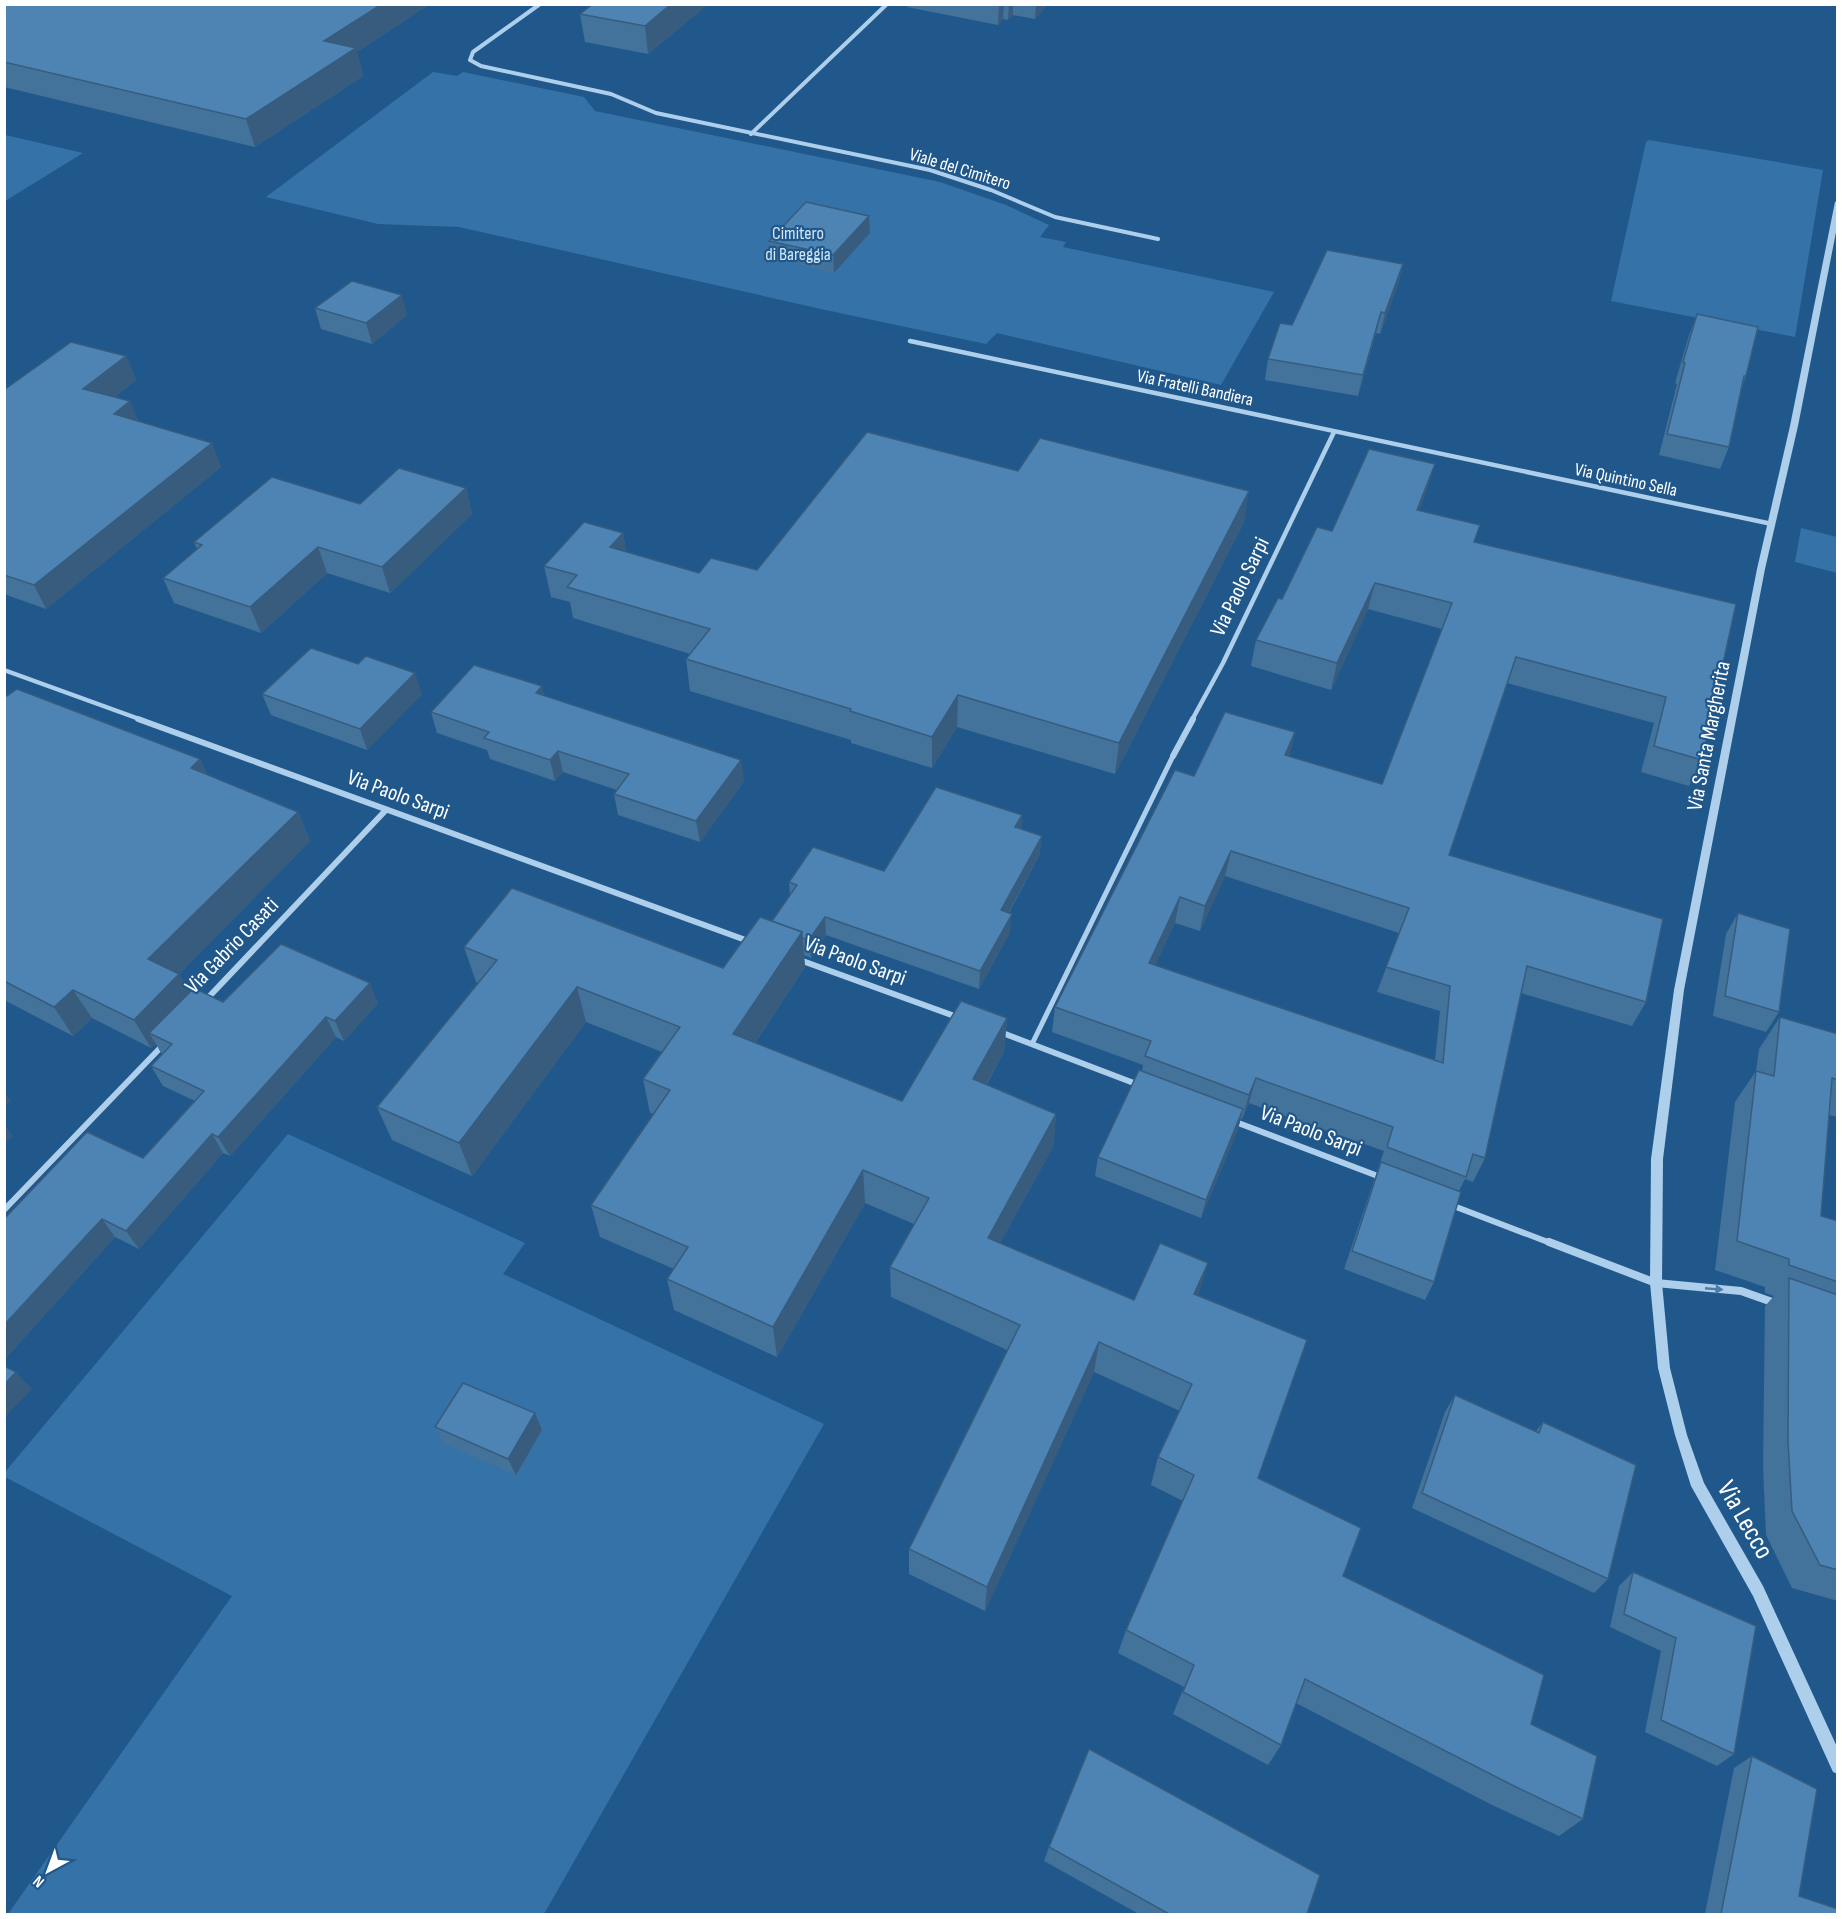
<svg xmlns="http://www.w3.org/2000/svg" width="1842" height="1919" font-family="'Sofia Sans Condensed',sans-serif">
<rect width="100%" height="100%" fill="#21588b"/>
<!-- green -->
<g fill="#3572a8">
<path d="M 433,72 L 457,76 L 463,72 L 584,97 L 595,111 L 940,182 L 1006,205 L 1049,225 L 1040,237 L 1066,242 L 1063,247 L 1274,292 L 1221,385 L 997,333 L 986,344 L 821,309 L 459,227 L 378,224 L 266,197 Z"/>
<path d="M 5,135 L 83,153 L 5,201 Z"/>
<path d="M 1649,140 L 1823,170 L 1795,337 L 1611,301 L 1646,142 Z"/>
<path d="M 1801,528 L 1837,537 L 1837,573 L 1795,562 Z"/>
<path d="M 288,1134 L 525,1243 L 503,1274 L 824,1424 L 544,1914 L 8,1914 L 232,1596 L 5,1477 L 5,1472 Z"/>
</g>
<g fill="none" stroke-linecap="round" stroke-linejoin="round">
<!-- pedestrian -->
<path stroke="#aecfeb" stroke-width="5" d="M 1032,1044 L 1173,756"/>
<!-- minor-far3 -->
<g stroke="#aecfeb" stroke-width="4">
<path d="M 540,4 L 473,52 L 470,60 L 481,66 L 611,94 L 656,113 L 930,170 L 991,190 L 1055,217 L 1158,239"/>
<path d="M 751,134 L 887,4"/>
</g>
<!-- minor-far2 -->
<g stroke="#aecfeb" stroke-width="4.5">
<path d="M 910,341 L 1772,524"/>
<path d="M 4,670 L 142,720"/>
<path d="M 1192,720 L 1223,663 L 1334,432"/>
</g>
<!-- minor-far1 -->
<g stroke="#aecfeb" stroke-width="6">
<path d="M 138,719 L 751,942"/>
<path d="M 1173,756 L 1193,719"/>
<path d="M 797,959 L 960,1018"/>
<path d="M 204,1002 L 385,811"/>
<path d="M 1000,1032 L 1139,1085"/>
<path d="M 1233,1121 L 1383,1178"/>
<path d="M 1451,1205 L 1553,1244"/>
<path d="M 4,1210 L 164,1044"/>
</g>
<!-- minor -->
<path stroke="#aecfeb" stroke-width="8" d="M 1549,1242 L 1656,1283 L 1741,1291 L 1775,1303"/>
<!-- tertiary -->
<path fill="#aecfeb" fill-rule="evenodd" d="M 1838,200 L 1838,222 L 1798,426 L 1765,569 L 1684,990 L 1663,1159 L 1662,1283 L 1670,1368 L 1687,1435 L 1704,1483 L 1763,1586 L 1838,1749 L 1838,1774 L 1833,1772 L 1753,1596 L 1691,1486 L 1675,1435 L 1658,1368 L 1650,1283 L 1651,1159 L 1674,990 L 1757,569 L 1790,426 L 1835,202 Z"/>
</g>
<!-- wall -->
<g fill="#43729b" fill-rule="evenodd">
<path d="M 4,4 L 430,4 L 357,52 L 363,76 L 255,147 L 4,87 Z"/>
<path d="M 708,4 L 648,54 L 585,42 L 580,14 Z"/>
<path d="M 907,4 L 1048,4 L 1035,19 L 1013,15 L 1008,20 L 1003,19 L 998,25 L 907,7 Z"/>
<path d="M 870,233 L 834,273 L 770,258 L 769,241 Z"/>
<path d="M 1403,264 L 1398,284 L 1380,334 L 1376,333 L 1358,396 L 1265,380 L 1268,359 L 1292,325 Z"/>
<path d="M 315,308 L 407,315 L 372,344 L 321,329 Z"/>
<path d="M 1697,314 L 1746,376 L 1742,387 L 1729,447 L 1720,469 L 1659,455 L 1677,384 L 1675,383 L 1689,335 Z"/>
<path d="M 126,356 L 136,380 L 114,397 L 138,421 L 221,467 L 46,609 L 4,594 L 4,390 Z"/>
<path d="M 1018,471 L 1244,522 L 1115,774 L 957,727 L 932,768 L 851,743 L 851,740 L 690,691 L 686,659 L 690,654 L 573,618 L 570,602 L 551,597 L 544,566 L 623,533 L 626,552 L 699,573 L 757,570 Z"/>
<path d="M 466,488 L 472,514 L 390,593 L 327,573 L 261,633 L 174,603 L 163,578 L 197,549 L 194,542 L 360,504 Z"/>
<path d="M 1427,490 L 1419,510 L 1475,542 L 1736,604 L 1702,760 L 1689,786 L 1641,772 L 1654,723 L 1507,683 L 1449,855 L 1646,1002 L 1632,1026 L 1521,993 L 1485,1158 L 1473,1182 L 1465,1179 L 1459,1191 L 1434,1282 L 1425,1300 L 1344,1269 L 1384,1151 L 1249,1103 L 1242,1119 L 1241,1118 L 1238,1129 L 1201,1218 L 1095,1176 L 1098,1157 L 1142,1071 L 1143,1065 L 1052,1032 L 1055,1007 L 1194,776 L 1295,732 L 1289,756 L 1382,784 L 1442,629 L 1368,609 L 1331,690 L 1251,666 L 1256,640 L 1282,599 L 1332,531 ZM 1225,876 L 1399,933 L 1377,992 L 1440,1011 L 1435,1060 L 1155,965 L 1175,923 L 1200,931 Z"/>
<path d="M 542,686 L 544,696 L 744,781 L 700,842 L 618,815 L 614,794 L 617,790 L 563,772 L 555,781 L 490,759 L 487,750 L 437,733 L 431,712 Z"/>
<path d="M 262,694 L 422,694 L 367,750 L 271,715 Z"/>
<path d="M 4,695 L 200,759 L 207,775 L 298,812 L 310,841 L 179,974 L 189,992 L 223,1002 L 378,1003 L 344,1041 L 336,1037 L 230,1156 L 223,1153 L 139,1249 L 115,1237 L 4,1360 L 4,1219 L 143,1158 L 195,1101 L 163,1086 L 151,1066 L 163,1054 L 161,1053 L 156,1044 L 151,1048 L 92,1018 L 73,1036 L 4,1000 Z"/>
<path d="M 1022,815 L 1021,829 L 1040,854 L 1009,913 L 1010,932 L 979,989 L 826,935 L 811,958 L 804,955 L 805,967 L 755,1043 L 902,1101 L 1007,1018 L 1004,1052 L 987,1084 L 1056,1114 L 1053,1147 L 1000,1243 L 1134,1300 L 1198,1296 L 1258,1478 L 1343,1576 L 1531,1724 L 1583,1819 L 1559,1836 L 1492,1805 L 1296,1703 L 1281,1745 L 1268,1765 L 1173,1714 L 1184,1687 L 1118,1653 L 1126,1630 L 1183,1501 L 1151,1485 L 1158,1457 L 1180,1411 L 1094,1372 L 985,1611 L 909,1574 L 909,1549 L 1007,1350 L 891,1297 L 890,1267 L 914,1224 L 865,1203 L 777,1357 L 674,1310 L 667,1279 L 674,1269 L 600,1237 L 591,1205 L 654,1114 L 650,1113 L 643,1079 L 662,1052 L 586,1022 L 472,1176 L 392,1140 L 377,1107 L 478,983 L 476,982 L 464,947 L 723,968 L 772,921 L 790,896 L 789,882 L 884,871 Z"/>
<path d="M 1738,913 L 1779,1012 L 1766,1032 L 1713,1016 L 1726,934 Z"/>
<path d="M 1780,1017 L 1838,1034 L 1838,1117 L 1829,1115 L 1821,1216 L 1838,1221 L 1838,1601 L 1792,1588 L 1766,1535 L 1763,1466 L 1765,1306 L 1774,1296 L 1765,1293 L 1765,1287 L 1715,1270 L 1735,1102 L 1756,1071 L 1759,1049 Z"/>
<path d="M 1455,1395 L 1536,1431 L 1543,1422 L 1608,1579 L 1594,1593 L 1412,1508 L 1445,1412 Z"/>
<path d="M 535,1413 L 542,1430 L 516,1475 L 444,1444 L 435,1427 Z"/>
<path d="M 1633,1572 L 1756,1626 L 1734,1754 L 1717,1766 L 1645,1732 L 1661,1651 L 1610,1627 L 1619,1586 Z"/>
<path d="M 1752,1756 L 1799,1896 L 1838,1914 L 1705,1914 L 1734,1768 Z"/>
<path d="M 1049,1847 L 1307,1914 L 1139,1914 L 1044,1861 Z"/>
</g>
<!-- shaded-wall -->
<g fill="#375c7e">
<path d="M 382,4 L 430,4 L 357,52 L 363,76 L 255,147 L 246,119 L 324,41 Z"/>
<path d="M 671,4 L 708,4 L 648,54 L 645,26 Z"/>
<path d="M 1000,4 L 1004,4 L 1003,19 L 998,25 L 999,6 Z"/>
<path d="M 1009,4 L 1013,4 L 1013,15 L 1008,20 Z"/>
<path d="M 1036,4 L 1048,4 L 1035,19 Z"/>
<path d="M 869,216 L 870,233 L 834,273 L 833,255 Z"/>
<path d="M 1403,264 L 1398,284 L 1380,334 L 1385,313 Z"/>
<path d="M 402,295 L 407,315 L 372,344 L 366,323 Z"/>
<path d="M 1381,312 L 1376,333 L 1358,396 L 1363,375 Z"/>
<path d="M 126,356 L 136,380 L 94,412 L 83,389 Z"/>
<path d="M 130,401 L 140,425 L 114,414 Z"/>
<path d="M 212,443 L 221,467 L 46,609 L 34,585 Z"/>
<path d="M 1435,464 L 1427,490 L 1409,536 L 1417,510 Z"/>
<path d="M 466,488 L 472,514 L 390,593 L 382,567 Z"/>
<path d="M 1249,491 L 1244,522 L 1115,774 L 1119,743 Z"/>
<path d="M 623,533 L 628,565 L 610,547 Z"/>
<path d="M 318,547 L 327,573 L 261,633 L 250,607 Z"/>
<path d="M 1375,583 L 1368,609 L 1331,690 L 1337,663 Z"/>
<path d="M 415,673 L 422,694 L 367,750 L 360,729 Z"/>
<path d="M 542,686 L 547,708 L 536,693 Z"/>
<path d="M 958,695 L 957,727 L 932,768 L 932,737 Z"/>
<path d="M 1295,732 L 1289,759 L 1285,755 Z"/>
<path d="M 558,751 L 563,772 L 555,781 L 550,760 Z"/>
<path d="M 200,759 L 214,789 L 191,768 Z"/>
<path d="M 741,760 L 744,781 L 700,842 L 696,821 Z"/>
<path d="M 298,812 L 310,841 L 165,988 L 148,959 Z"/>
<path d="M 1022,815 L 1021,834 L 1015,827 Z"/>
<path d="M 1042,836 L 1040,854 L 1000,928 L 1001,910 Z"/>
<path d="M 1231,851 L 1225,876 L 1200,931 L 1205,906 Z"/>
<path d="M 1180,897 L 1175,923 L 1144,988 L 1149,963 Z"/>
<path d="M 1012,914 L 1010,932 L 979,989 L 980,971 Z"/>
<path d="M 825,917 L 826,935 L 811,958 L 809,940 Z"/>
<path d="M 802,932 L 805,967 L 738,1068 L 733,1034 Z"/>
<path d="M 179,974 L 195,1003 L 149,1033 L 156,1044 L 151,1048 L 134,1020 Z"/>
<path d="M 370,983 L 378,1003 L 344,1041 L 335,1021 Z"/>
<path d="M 577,987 L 586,1022 L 472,1176 L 459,1143 Z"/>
<path d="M 73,990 L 92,1018 L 73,1036 L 54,1007 Z"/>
<path d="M 326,1017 L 336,1037 L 230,1156 L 218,1137 Z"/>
<path d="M 1007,1018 L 1004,1052 L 971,1112 L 973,1079 Z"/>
<path d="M 1256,1078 L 1249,1103 L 1242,1119 L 1249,1095 Z"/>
<path d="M 4,1093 L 11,1101 L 4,1107 Z"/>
<path d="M 1243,1109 L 1238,1129 L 1201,1218 L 1206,1200 Z"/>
<path d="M 1056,1114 L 1053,1147 L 986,1269 L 988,1238 Z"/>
<path d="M 4,1125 L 13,1136 L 4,1144 Z"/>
<path d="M 212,1134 L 223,1153 L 139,1249 L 126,1231 Z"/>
<path d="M 863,1170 L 865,1203 L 777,1357 L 773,1327 Z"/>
<path d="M 102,1219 L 115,1237 L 4,1360 L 4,1325 Z"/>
<path d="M 1208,1263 L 1199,1294 L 1186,1324 L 1194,1294 Z"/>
<path d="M 1099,1342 L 1094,1372 L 985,1611 L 987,1587 Z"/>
<path d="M 16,1372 L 32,1389 L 4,1418 L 4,1385 Z"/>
<path d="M 535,1413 L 542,1430 L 516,1475 L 508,1459 Z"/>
</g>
<!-- building -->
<g fill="#4e84b4" stroke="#375c7e" stroke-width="1.5" fill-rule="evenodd">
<path d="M 4,4 L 382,4 L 324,41 L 356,48 L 246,119 L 4,62 Z"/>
<path d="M 593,4 L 671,4 L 645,26 L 580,14 Z"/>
<path d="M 806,202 L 869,216 L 833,255 L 769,241 Z"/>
<path d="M 1327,250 L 1403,264 L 1385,313 L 1381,312 L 1363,375 L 1268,359 L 1280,323 L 1292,325 Z"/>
<path d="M 352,281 L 402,295 L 366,323 L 315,308 Z"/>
<path d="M 1697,314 L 1758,327 L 1746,376 L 1744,376 L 1729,447 L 1667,434 L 1685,363 L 1683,362 Z"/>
<path d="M 71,342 L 126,356 L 83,389 L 130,401 L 114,414 L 212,443 L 34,585 L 4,575 L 4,390 Z"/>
<path d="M 867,432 L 1018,471 L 1040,438 L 1249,491 L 1119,743 L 958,695 L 932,737 L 850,711 L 851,709 L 686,659 L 710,629 L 567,587 L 577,575 L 544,566 L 584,522 L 623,533 L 610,547 L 699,573 L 711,558 L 757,570 Z"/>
<path d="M 1369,449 L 1435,464 L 1417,510 L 1480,525 L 1474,542 L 1736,604 L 1702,760 L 1654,746 L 1666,697 L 1516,657 L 1449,855 L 1663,919 L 1646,1002 L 1527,966 L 1485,1158 L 1473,1154 L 1466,1177 L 1387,1147 L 1393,1127 L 1256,1078 L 1249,1095 L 1145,1056 L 1151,1041 L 1055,1007 L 1175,770 L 1194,776 L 1225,712 L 1295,732 L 1285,755 L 1382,784 L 1452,603 L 1375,583 L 1337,663 L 1256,640 L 1278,598 L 1282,599 L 1317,527 L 1332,531 ZM 1231,851 L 1409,908 L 1386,967 L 1450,986 L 1443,1063 L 1149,963 L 1180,897 L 1205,906 Z"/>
<path d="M 399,468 L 466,488 L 382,567 L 318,547 L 250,607 L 163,578 L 202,545 L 194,542 L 272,477 L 360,504 Z"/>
<path d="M 311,648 L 358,664 L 366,656 L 415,673 L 360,729 L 262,694 Z"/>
<path d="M 474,665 L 542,686 L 536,693 L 741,760 L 696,821 L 614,794 L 629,774 L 558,751 L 550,760 L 484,738 L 489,732 L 431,712 Z"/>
<path d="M 17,689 L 200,759 L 191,768 L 298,812 L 148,959 L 179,974 L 134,1020 L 73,990 L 54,1007 L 4,981 L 4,695 L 7,696 Z"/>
<path d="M 936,787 L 1022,815 L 1015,827 L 1042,836 L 1001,910 L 1012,914 L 980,971 L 825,917 L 809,940 L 802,938 L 802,932 L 772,921 L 797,885 L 789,882 L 813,847 L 884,871 Z"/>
<path d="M 512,888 L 723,968 L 760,917 L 802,932 L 733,1034 L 902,1101 L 961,1001 L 1007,1018 L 973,1079 L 1056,1114 L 988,1238 L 1134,1300 L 1160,1243 L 1208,1263 L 1194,1294 L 1307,1340 L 1258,1478 L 1361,1528 L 1343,1576 L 1544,1675 L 1531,1724 L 1597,1756 L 1583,1819 L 1514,1786 L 1305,1679 L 1281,1745 L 1183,1692 L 1194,1665 L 1126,1630 L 1194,1475 L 1158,1457 L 1192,1384 L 1099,1342 L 987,1587 L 909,1549 L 1020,1325 L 890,1267 L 929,1198 L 863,1170 L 773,1327 L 667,1279 L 688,1247 L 591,1205 L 670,1090 L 643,1079 L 680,1027 L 577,987 L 459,1143 L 377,1107 L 497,960 L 464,947 Z"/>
<path d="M 1738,913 L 1790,929 L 1779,1012 L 1725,996 Z"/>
<path d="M 281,944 L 370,983 L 335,1021 L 326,1017 L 218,1137 L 212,1134 L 126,1231 L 102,1219 L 4,1325 L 4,1219 L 87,1132 L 143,1158 L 204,1091 L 151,1066 L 172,1044 L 149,1033 L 194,988 L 223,1002 Z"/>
<path d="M 1780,1017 L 1838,1034 L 1838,1080 L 1832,1078 L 1821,1216 L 1838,1221 L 1838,1282 L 1789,1265 L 1789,1259 L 1737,1241 L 1756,1071 L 1774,1076 Z"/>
<path d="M 1139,1070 L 1243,1109 L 1206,1200 L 1098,1157 Z"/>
<path d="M 1381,1162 L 1461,1192 L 1434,1282 L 1352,1251 Z"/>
<path d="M 1789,1278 L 1838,1295 L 1838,1570 L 1820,1565 L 1792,1511 L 1788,1441 Z"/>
<path d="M 4,1366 L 16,1372 L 4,1385 Z"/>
<path d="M 463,1383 L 535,1413 L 508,1459 L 435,1427 Z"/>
<path d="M 1455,1395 L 1539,1433 L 1543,1422 L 1636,1465 L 1608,1579 L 1422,1493 Z"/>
<path d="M 1633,1572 L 1756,1626 L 1734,1754 L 1661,1720 L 1676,1638 L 1624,1614 Z"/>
<path d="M 1089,1749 L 1320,1875 L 1307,1914 L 1169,1914 L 1049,1847 Z"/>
<path d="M 1752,1756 L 1817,1789 L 1799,1896 L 1838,1909 L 1838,1914 L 1721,1914 Z"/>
</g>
<!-- one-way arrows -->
<defs><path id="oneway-solid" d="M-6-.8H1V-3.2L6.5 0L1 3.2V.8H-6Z" transform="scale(1.5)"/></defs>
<use fill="#4b7ca8" href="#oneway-solid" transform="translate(1714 1289) rotate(5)"/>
<g text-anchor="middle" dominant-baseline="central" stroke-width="4.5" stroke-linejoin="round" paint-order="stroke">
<!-- far-street labels -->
<g font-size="18" fill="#fff" stroke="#21588b">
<text transform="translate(960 169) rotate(17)">Viale del Cimitero</text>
<text transform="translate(1195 388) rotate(12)">Via Fratelli Bandiera</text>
<text transform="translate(1626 480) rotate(12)">Via Quintino Sella</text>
</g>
<!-- far-park labels -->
<g font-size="18" fill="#d3e7f8" stroke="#21588b">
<text x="798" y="233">Cimitero<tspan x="798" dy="21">di Bareggia</tspan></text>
</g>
<!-- street labels -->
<g font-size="22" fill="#fff" stroke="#21588b">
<text transform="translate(1240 587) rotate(-64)">Via Paolo Sarpi</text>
<text transform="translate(1709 736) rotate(-79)">Via Santa Margherita</text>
<text transform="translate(398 795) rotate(20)">Via Paolo Sarpi</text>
<text transform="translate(232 946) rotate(-46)">Via Gabrio Casati</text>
<text transform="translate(855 961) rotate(20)">Via Paolo Sarpi</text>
<text transform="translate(1311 1131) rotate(21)">Via Paolo Sarpi</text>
</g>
<!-- near-street labels -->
<g font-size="27" fill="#fff" stroke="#21588b">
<text transform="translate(1745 1520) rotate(60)">Via Lecco</text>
</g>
</g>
<!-- border -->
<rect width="1842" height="1919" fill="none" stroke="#ffffff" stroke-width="12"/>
<!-- north arrow -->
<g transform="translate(48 1871) rotate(221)" stroke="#21588b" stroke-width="4.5" paint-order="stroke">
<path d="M0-4.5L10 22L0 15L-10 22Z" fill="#ffffff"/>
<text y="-9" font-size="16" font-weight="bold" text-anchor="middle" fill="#ffffff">N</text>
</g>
</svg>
